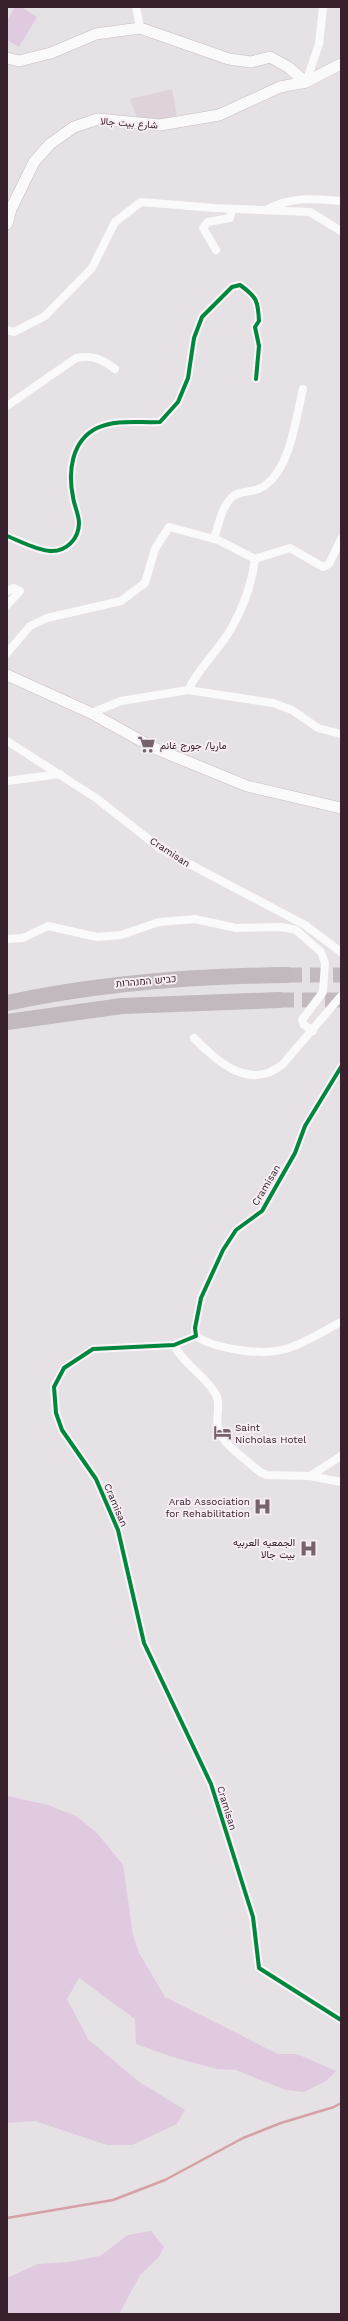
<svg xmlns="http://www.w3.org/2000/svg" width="348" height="2321" font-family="'Work Sans',Vazirmatn,Heebo,sans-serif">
<rect width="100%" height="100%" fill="#e6e1e5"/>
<!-- built -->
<path fill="#ded3da" d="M 172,89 L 178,123 L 139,123 L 130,99 Z"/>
<!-- green -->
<g fill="#dfcadf">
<path d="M 15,7 L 21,7 L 37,17 L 19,47 L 7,40 L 7,21 Z"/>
<path d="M 7,1796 L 48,1805 L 76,1816 L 97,1833 L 123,1865 L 133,1935 L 139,1953 L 165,1997 L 278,2054 L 297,2054 L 336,2071 L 326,2081 L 304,2092 L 286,2090 L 236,2070 L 217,2069 L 172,2057 L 136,2044 L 135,2019 L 79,1978 L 67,1999 L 88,2039 L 138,2081 L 185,2110 L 177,2124 L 132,2145 L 107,2145 L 35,2121 L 7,2123 Z"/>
<path d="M 151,2231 L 164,2247 L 158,2258 L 140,2275 L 119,2314 L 7,2314 L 7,2278 L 38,2264 L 68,2262 L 100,2256 L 128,2235 Z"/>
</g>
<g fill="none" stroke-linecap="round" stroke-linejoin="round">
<!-- stream -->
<path stroke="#d5a1a7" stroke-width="2.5" d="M 7,2218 L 113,2200 L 165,2180 L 243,2138 L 281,2123 L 334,2107 L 341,2103"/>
<!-- highway-tunnel -->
<g stroke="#c3bac0" stroke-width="15" stroke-dasharray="15 8" stroke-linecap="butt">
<path d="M 287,975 L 341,975"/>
<path d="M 279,1000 L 341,1000"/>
</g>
<defs>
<g id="secondary">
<path d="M 7,58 L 19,61 L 51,53 L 96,34 L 140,28 L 229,59 L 251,62 L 270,57 L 288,67 L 306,82"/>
<path d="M 7,224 L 11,209 L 34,162 L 50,144 L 74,127 L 98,119 L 160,125 L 219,115 L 280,87 L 306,82 L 341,64"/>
<path d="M 7,675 L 91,713 L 154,748 L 247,786 L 341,808"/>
</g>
<g id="highway">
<path d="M 7,1003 C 100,983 192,976 287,975"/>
<path d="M 7,1022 L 122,1006 L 279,1000"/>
</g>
</defs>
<!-- secondary casing -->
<use href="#secondary" stroke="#c6bdc3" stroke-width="12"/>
<!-- highway casing -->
<use href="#highway" stroke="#c3bbc0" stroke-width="16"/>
<!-- street -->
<g stroke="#fbfafb" stroke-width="8">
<path d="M 136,7 L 140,28"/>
<path d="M 306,82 L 319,44 L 323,7"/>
<path d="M 268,209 C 293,196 314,199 341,201"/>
<path d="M 216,250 L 203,228 L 208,222 L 230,218 L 232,209"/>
<path d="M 7,330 L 14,332 L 45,316 L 92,268 L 115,222 L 141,202 L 214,208 L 310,212 L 341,231"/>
<path d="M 7,406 L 76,358 C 93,355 102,359 115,369"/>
<path d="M 7,536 C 20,541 36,550 50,551 C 66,552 79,539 79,523 C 79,515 74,505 73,497 C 68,472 71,441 97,428 C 117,419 138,423 160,422 L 178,402 L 188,378 L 194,338 L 202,317 L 232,287 L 240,285 C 257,297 258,301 259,321 L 255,327 L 259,346 L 256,379"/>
<path d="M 214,539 C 219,524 223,497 240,493 C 251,490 259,492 268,483 C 291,464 296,417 303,389"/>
<path d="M 7,591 L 14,588 L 20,591 L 7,605"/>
<path d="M 7,653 L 30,626 L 47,618 L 121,601 L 145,583 L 155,549 L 169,527 L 218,540 L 255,559 L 290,548 L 323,567 L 329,564 L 341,539"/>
<path d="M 188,690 C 199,668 218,651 231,629 C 243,608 252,583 255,559"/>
<path d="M 91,713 L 121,701 L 188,690 L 273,703 L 292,710 L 318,728 L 341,734"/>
<path d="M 7,741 L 96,798 L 161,849 L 305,925 L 341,952"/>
<path d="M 7,781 L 60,774"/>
<path d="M 7,939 L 23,938 L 48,926 L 97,937 L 121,935 L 159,922 L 195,919 L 236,928 L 281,927 L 296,930 L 321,952 L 325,963 L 323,992 L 302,1020 L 304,1025 L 313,1031"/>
<path d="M 194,1038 C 218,1063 251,1091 283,1064 L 341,996"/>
<path d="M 341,1067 L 305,1126 L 295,1153 L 262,1211 L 236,1230 L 223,1250 L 201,1298 L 195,1328 L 196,1336 L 174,1345 L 93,1349 L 64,1368 L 54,1387 L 56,1413 L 62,1430 L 96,1479 L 118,1530 L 144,1643 L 211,1784 L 253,1917 L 259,1968 L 341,2020"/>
<path d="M 196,1336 C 215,1349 262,1356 285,1349 C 304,1344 323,1331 341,1322"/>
<path d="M 174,1345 C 183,1364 204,1374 215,1393 C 222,1403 215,1417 218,1429 C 221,1443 249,1462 260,1472 L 267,1475 L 310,1476 L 341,1482"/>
<path d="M 310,1476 L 341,1456"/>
</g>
<!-- secondary -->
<use href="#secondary" stroke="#fbfafb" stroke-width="11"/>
<!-- highway -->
<use href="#highway" stroke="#c1b9bd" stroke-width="15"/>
<defs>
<g id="cycleway">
<path d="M 7,536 C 20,541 36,550 50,551 C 66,552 79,539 79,523 C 79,515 74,505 73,497 C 68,472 71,441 97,428 C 117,419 138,423 160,422 L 178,402 L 188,378 L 194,338 L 202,317 L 232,287 L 240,285 C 257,297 258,301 259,321 L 255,327 L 259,346 L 256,379"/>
<path d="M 341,1067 L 305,1126 L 295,1153 L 262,1211 L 236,1230 L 223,1250 L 201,1298 L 195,1328 L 196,1336 L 174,1345 L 93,1349 L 64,1368 L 54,1387 L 56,1413 L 62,1430 L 96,1479 L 118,1530 L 144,1643 L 211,1784 L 253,1917 L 259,1968 L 341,2020"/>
</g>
</defs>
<!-- cycleway casing -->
<use href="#cycleway" stroke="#f6eef4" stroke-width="6"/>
<!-- cycleway -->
<use href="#cycleway" stroke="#00873e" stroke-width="4"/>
</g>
<!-- icons -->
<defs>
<symbol id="supermarket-bare" viewBox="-9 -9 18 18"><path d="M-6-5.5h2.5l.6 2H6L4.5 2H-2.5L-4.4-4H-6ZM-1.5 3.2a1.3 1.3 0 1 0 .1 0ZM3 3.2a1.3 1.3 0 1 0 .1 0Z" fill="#75646d" stroke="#f6eef4" stroke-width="2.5" paint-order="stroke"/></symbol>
<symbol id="hotel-bare" viewBox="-9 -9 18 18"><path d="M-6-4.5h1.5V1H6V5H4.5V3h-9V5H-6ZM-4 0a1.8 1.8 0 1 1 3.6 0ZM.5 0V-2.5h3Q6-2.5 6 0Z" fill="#75646d" stroke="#f6eef4" stroke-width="2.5" paint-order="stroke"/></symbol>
<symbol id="hospital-bare" viewBox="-9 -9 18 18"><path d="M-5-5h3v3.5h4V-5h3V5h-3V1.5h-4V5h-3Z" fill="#75646d" stroke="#f6eef4" stroke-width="2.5" paint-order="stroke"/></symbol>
</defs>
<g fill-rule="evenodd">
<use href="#supermarket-bare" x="134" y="732" width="25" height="25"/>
<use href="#hotel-bare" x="210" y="1420" width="25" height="25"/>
<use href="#hospital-bare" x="250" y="1494" width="25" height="25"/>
<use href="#hospital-bare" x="296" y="1536" width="25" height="25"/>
</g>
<g text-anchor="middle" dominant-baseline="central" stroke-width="4" stroke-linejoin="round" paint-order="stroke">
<!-- street labels -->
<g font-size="10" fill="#38202d" stroke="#f6eef4">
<text transform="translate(129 123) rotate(4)">شارع بيت جالا</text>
<text transform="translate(170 852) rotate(33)">Cramisan</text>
<text transform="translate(146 981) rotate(-5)">כביש המנהרות</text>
<text transform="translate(266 1185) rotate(-59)">Cramisan</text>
<text transform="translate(116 1505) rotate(67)">Cramisan</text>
<text transform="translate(227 1808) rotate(73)">Cramisan</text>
</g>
<!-- poi labels -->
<g font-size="10" fill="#38202d" stroke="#f6eef4" text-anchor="start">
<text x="160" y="745">ماريا/ جورج غانم</text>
<text x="235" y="1427">Saint<tspan x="235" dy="12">Nicholas Hotel</tspan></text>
<text x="250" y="1501" text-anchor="end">Arab Association<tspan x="250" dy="12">for Rehabilitation</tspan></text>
<text x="295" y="1542" text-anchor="end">الجمعيه العربيه<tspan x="295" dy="12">بيت جالا</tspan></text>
</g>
</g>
<!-- border -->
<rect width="348" height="2321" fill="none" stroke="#38202d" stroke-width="16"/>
</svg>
